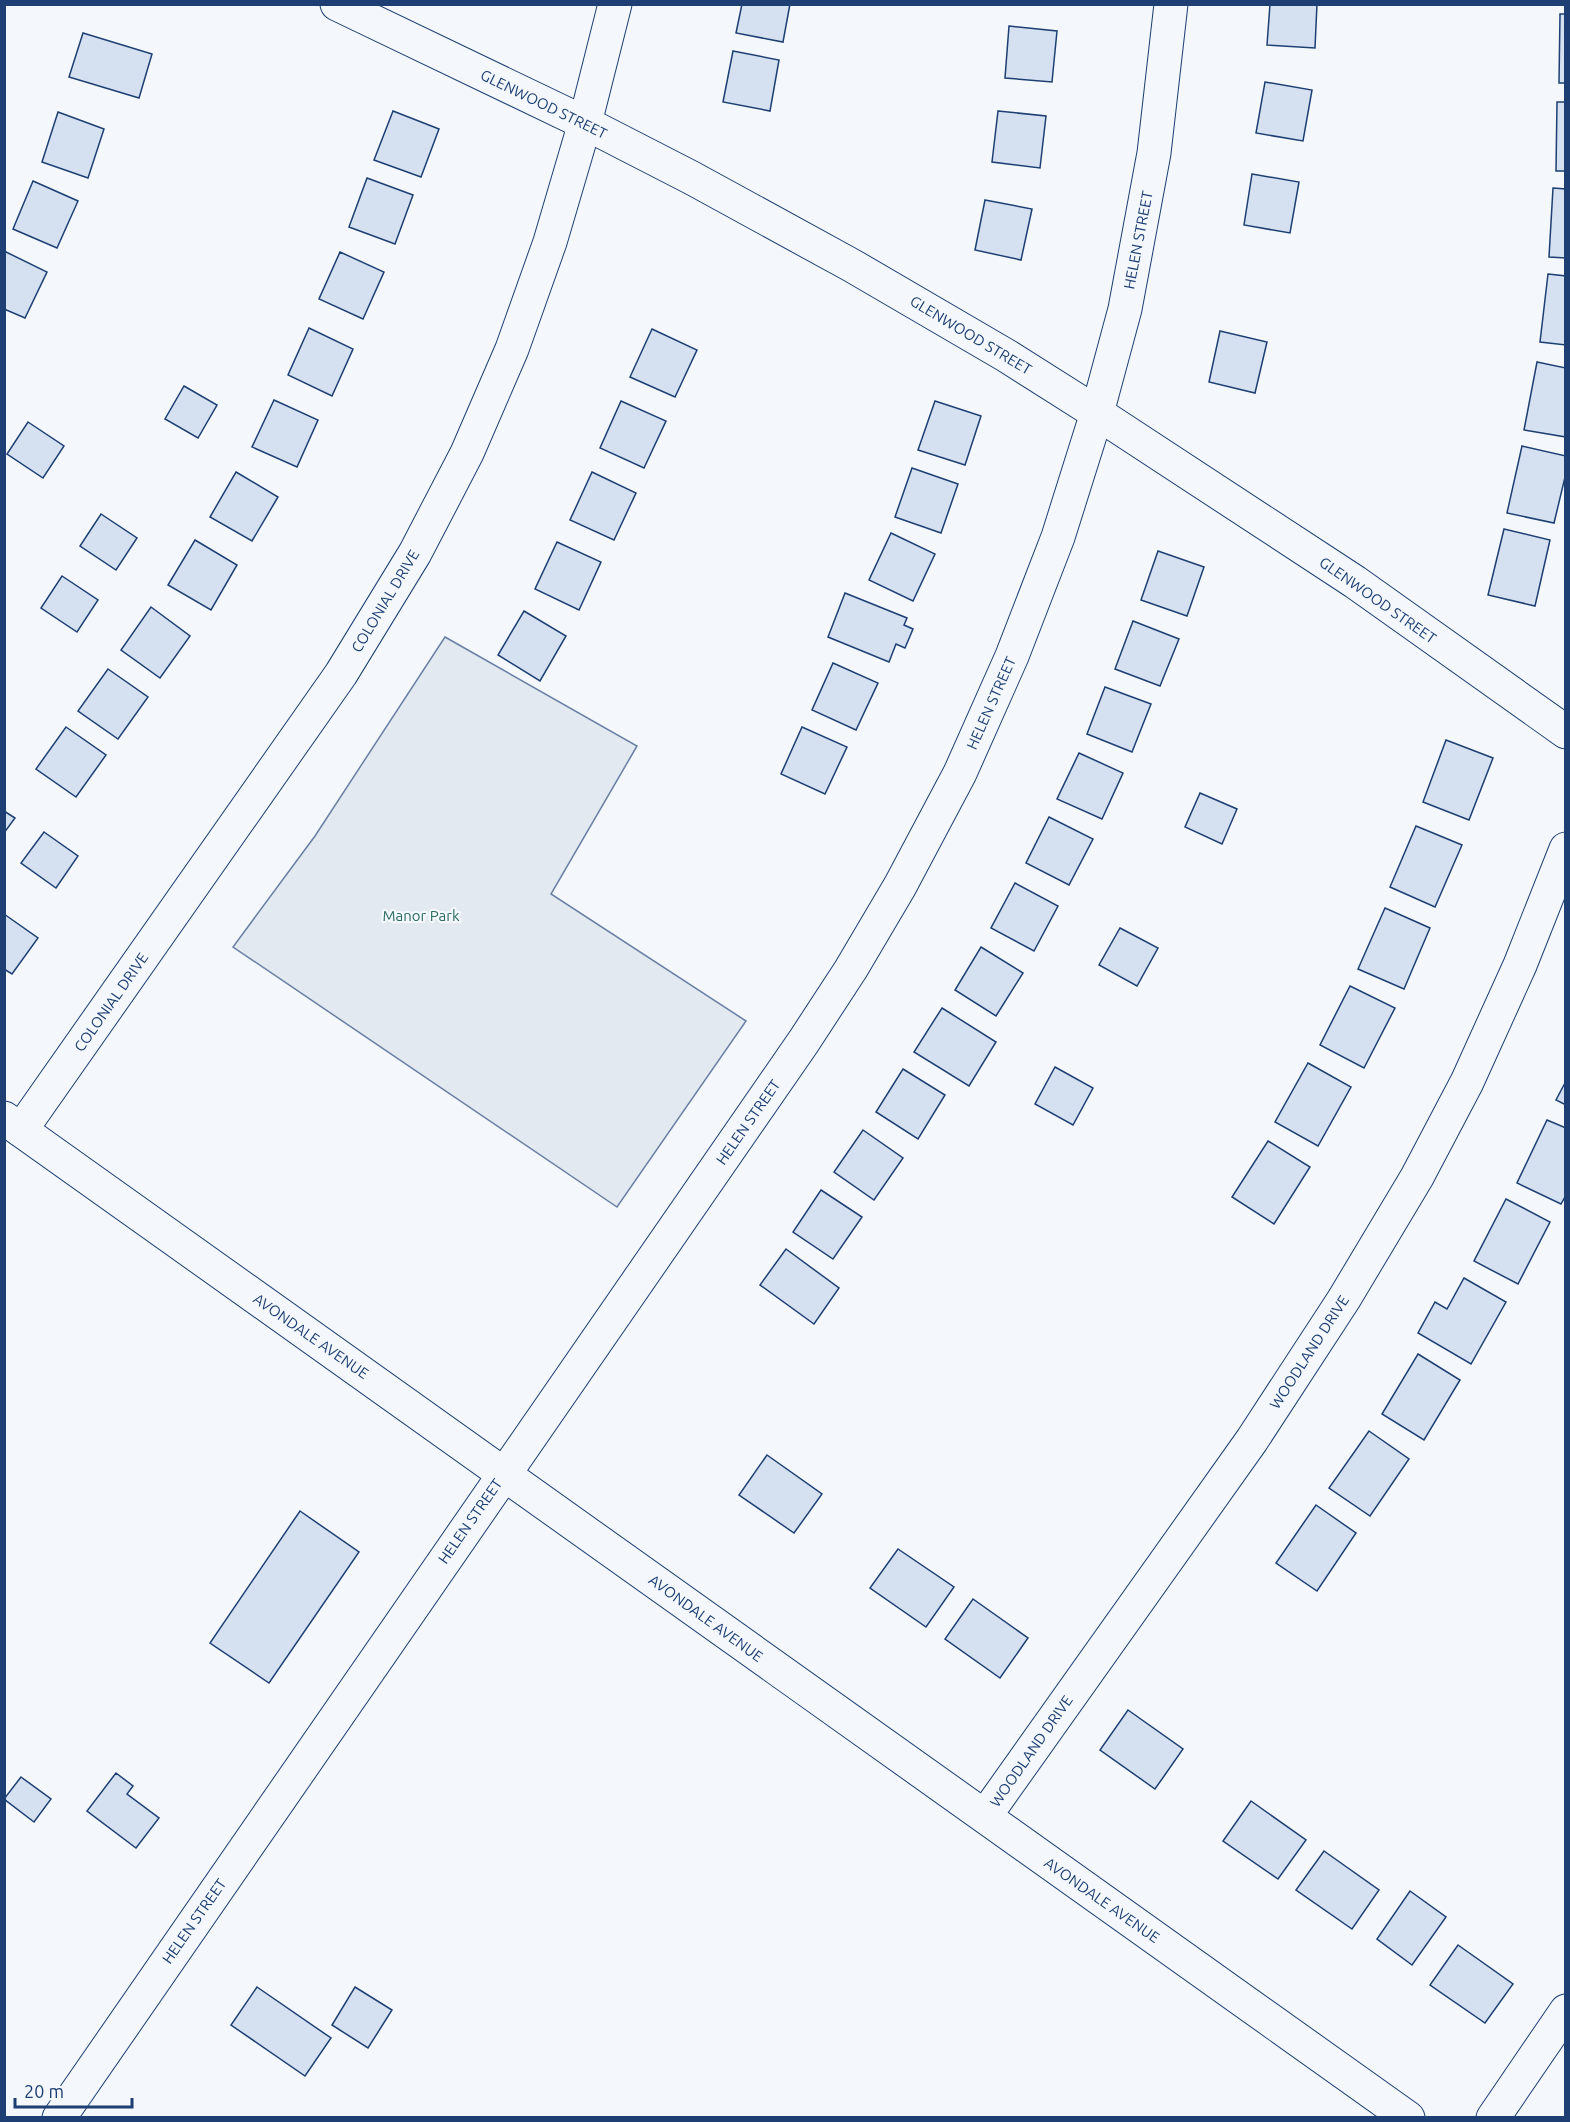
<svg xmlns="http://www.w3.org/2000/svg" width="1570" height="2122" font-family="Ubuntu,sans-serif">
<rect width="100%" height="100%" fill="#f4f7fb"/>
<!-- green -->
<path fill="#e3e9f0" stroke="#687fa3" stroke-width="1.5" d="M 445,637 L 637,746 L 551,894 L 746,1021 L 617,1207 L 233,947 L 315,836 Z"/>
<!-- building -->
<g fill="#d5e0f0" stroke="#1d3f73" stroke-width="1.5">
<path d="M 742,4 L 790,4 L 783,42 L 736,33 Z"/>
<path d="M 1270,4 L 1317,4 L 1315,48 L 1267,45 Z"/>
<path d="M 1560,14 L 1566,14 L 1566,83 L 1559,83 Z"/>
<path d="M 1009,26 L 1057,31 L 1052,82 L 1005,78 Z"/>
<path d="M 83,33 L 152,54 L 139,98 L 69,77 Z"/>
<path d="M 733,51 L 779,60 L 770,111 L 723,102 Z"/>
<path d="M 1265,82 L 1312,90 L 1303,141 L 1256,133 Z"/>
<path d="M 1557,102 L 1566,102 L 1566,171 L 1556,171 Z"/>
<path d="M 393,111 L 439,129 L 421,177 L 374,160 Z"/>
<path d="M 998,111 L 1046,116 L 1040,168 L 992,162 Z"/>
<path d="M 58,112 L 104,129 L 88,178 L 42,162 Z"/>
<path d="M 1252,174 L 1299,182 L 1290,233 L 1244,225 Z"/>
<path d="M 367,178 L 413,195 L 395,244 L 349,227 Z"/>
<path d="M 33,181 L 78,201 L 57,248 L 13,229 Z"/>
<path d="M 1553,188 L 1566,189 L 1566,258 L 1549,257 Z"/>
<path d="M 985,200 L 1032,209 L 1021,260 L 975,250 Z"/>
<path d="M 4,251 L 47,272 L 25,318 L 4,309 Z"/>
<path d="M 340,252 L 384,272 L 363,319 L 319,299 Z"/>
<path d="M 1548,274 L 1566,276 L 1566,345 L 1540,342 Z"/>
<path d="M 309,328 L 353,349 L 332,396 L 288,375 Z"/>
<path d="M 652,329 L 697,350 L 675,397 L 630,377 Z"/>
<path d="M 1220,331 L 1267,342 L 1255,393 L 1209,382 Z"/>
<path d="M 1537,362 L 1566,368 L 1566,437 L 1524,430 Z"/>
<path d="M 184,386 L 217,405 L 198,438 L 165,419 Z"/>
<path d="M 274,400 L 318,420 L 297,467 L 252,447 Z"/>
<path d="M 621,401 L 666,421 L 644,468 L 600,448 Z"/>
<path d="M 935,401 L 981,416 L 965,465 L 918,450 Z"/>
<path d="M 28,422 L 64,446 L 43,478 L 7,454 Z"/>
<path d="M 1522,446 L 1566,456 L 1566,473 L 1554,523 L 1507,513 Z"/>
<path d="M 912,468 L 958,484 L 941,533 L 895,517 Z"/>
<path d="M 236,472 L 278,497 L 252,541 L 210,517 Z"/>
<path d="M 592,472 L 636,493 L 614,540 L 570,520 Z"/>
<path d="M 101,514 L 137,538 L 116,570 L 80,546 Z"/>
<path d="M 1504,529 L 1550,540 L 1535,606 L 1488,595 Z"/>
<path d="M 891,533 L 935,554 L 913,601 L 869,580 Z"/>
<path d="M 195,540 L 237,565 L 211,610 L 168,585 Z"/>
<path d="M 557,542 L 601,562 L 579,610 L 535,589 Z"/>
<path d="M 1158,551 L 1204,567 L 1187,616 L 1141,600 Z"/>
<path d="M 62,576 L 98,600 L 77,632 L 41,608 Z"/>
<path d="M 845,593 L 907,618 L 904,625 L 913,629 L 905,648 L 896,644 L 889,662 L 828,637 Z"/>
<path d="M 151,607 L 190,636 L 160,678 L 121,650 Z"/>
<path d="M 524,611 L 566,636 L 540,681 L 498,655 Z"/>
<path d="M 1133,621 L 1179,639 L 1160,686 L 1115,669 Z"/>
<path d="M 833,663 L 878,683 L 856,730 L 812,710 Z"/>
<path d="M 108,669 L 148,697 L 118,739 L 78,711 Z"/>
<path d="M 1105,687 L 1151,704 L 1132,752 L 1087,734 Z"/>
<path d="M 66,727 L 106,755 L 76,797 L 36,769 Z"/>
<path d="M 802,727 L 847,747 L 825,794 L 781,774 Z"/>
<path d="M 1446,740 L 1493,758 L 1469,820 L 1423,802 Z"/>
<path d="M 1079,753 L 1123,773 L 1102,819 L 1057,799 Z"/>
<path d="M 1200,793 L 1237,809 L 1222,844 L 1185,827 Z"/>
<path d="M 4,811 L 15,818 L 4,833 Z"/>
<path d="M 1049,817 L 1093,839 L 1069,885 L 1026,863 Z"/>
<path d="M 1416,826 L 1462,845 L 1435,907 L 1390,887 Z"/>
<path d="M 44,832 L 78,856 L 56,888 L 21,863 Z"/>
<path d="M 1015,883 L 1058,906 L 1034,951 L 991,928 Z"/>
<path d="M 1385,908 L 1430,928 L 1404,989 L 1358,969 Z"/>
<path d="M 4,914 L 38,938 L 12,974 L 4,969 Z"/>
<path d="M 1120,928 L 1158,948 L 1137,986 L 1099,965 Z"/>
<path d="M 981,947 L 1023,973 L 996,1016 L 955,990 Z"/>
<path d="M 1350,986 L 1395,1008 L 1364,1068 L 1320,1045 Z"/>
<path d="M 942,1008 L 996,1042 L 969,1086 L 914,1052 Z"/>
<path d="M 1308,1063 L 1351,1087 L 1318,1146 L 1275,1122 Z"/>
<path d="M 1055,1067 L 1093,1088 L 1073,1125 L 1035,1104 Z"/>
<path d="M 903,1069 L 945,1095 L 918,1139 L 876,1112 Z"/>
<path d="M 1566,1081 L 1566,1105 L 1556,1100 Z"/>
<path d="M 1547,1120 L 1566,1128 L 1566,1195 L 1561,1204 L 1517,1183 Z"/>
<path d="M 863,1130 L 903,1158 L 874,1200 L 834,1172 Z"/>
<path d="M 1268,1141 L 1310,1167 L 1274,1224 L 1232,1197 Z"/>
<path d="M 821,1190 L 862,1217 L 833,1259 L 793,1232 Z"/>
<path d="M 1506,1199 L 1550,1222 L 1518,1284 L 1474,1261 Z"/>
<path d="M 786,1249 L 839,1288 L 814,1324 L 760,1285 Z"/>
<path d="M 1464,1278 L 1506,1302 L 1471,1364 L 1418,1333 L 1435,1302 L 1447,1309 Z"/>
<path d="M 1418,1354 L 1460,1380 L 1424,1440 L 1382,1414 Z"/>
<path d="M 1369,1431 L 1409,1459 L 1370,1516 L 1329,1488 Z"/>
<path d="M 767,1455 L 822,1494 L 794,1533 L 739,1495 Z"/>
<path d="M 1316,1505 L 1356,1533 L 1317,1591 L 1276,1563 Z"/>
<path d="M 300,1511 L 359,1552 L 269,1683 L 210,1643 Z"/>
<path d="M 898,1549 L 954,1587 L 926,1627 L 870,1588 Z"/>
<path d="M 973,1599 L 1028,1638 L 1000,1678 L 945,1639 Z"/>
<path d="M 1128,1710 L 1183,1749 L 1155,1789 L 1100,1750 Z"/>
<path d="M 116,1773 L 133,1786 L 127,1794 L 159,1818 L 136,1848 L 87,1811 Z"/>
<path d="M 21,1777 L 51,1799 L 34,1822 L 4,1799 Z"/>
<path d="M 1251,1801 L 1306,1840 L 1278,1879 L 1223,1841 Z"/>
<path d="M 1324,1851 L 1379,1890 L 1352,1929 L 1296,1890 Z"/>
<path d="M 1410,1891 L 1446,1917 L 1412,1965 L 1377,1939 Z"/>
<path d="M 1458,1945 L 1513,1984 L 1485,2023 L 1430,1985 Z"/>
<path d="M 257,1987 L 331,2038 L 305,2076 L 231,2025 Z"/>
<path d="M 355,1987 L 392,2010 L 368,2048 L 332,2025 Z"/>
</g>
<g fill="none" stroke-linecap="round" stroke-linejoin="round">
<defs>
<g id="street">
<path d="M 337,4 L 585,123 L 692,178 L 851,265 L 1007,356 L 1097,413 L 1355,582 L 1566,732"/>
<path d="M 21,1130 L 341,674 L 415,553 L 467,453 L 512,349 L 550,242 L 585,123 L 615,4"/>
<path d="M 985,1816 L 1252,1440 L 1344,1299 L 1417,1177 L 1467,1082 L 1520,965 L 1566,849"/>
<path d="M 59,2118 L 804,1041 L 851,969 L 900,886 L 960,773 L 1012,656 L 1058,537 L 1097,413 L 1125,309 L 1154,153 L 1171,4"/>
<path d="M 1493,2118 L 1566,2011"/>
</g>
<path id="secondary" d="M 4,1118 L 1408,2118"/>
</defs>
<!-- street casing -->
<use href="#street" stroke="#1d3f73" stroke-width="35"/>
<!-- secondary casing -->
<use href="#secondary" stroke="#1d3f73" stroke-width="35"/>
<!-- street -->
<use href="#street" stroke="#f4f7fb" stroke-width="33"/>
<!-- secondary -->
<use href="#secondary" stroke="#f4f7fb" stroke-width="33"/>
</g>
<g text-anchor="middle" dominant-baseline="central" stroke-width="4.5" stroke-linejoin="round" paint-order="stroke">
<!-- street labels -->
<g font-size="15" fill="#1d3f73" stroke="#f4f7fb">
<text transform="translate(544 104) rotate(26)">GLENWOOD STREET</text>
<text transform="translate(1138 240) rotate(-79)">HELEN STREET</text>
<text transform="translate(971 335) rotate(31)">GLENWOOD STREET</text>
<text transform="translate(1378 600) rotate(35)">GLENWOOD STREET</text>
<text transform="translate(385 601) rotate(-59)">COLONIAL DRIVE</text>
<text transform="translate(991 703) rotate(-66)">HELEN STREET</text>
<text transform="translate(111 1002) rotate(-55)">COLONIAL DRIVE</text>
<text transform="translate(748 1122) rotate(-55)">HELEN STREET</text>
<text transform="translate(311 1336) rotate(35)">AVONDALE AVENUE</text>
<text transform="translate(1309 1352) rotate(-57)">WOODLAND DRIVE</text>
<text transform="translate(470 1521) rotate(-55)">HELEN STREET</text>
<text transform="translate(706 1618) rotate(36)">AVONDALE AVENUE</text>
<text transform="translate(1031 1751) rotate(-55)">WOODLAND DRIVE</text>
<text transform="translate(1102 1900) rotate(35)">AVONDALE AVENUE</text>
<text transform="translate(194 1921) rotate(-55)">HELEN STREET</text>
</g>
<!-- park labels -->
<g font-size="15" fill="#2c6c60" stroke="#f4f7fb">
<text x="421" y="915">Manor Park</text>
</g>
</g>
<!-- border -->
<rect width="1570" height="2122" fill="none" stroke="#1d3f73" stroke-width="12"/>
<!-- scale -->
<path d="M15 2098v9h117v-9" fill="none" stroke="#1d3f73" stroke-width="3"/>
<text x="24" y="2098" font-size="18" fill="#1d3f73" stroke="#f4f7fb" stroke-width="4.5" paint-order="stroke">20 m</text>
</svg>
